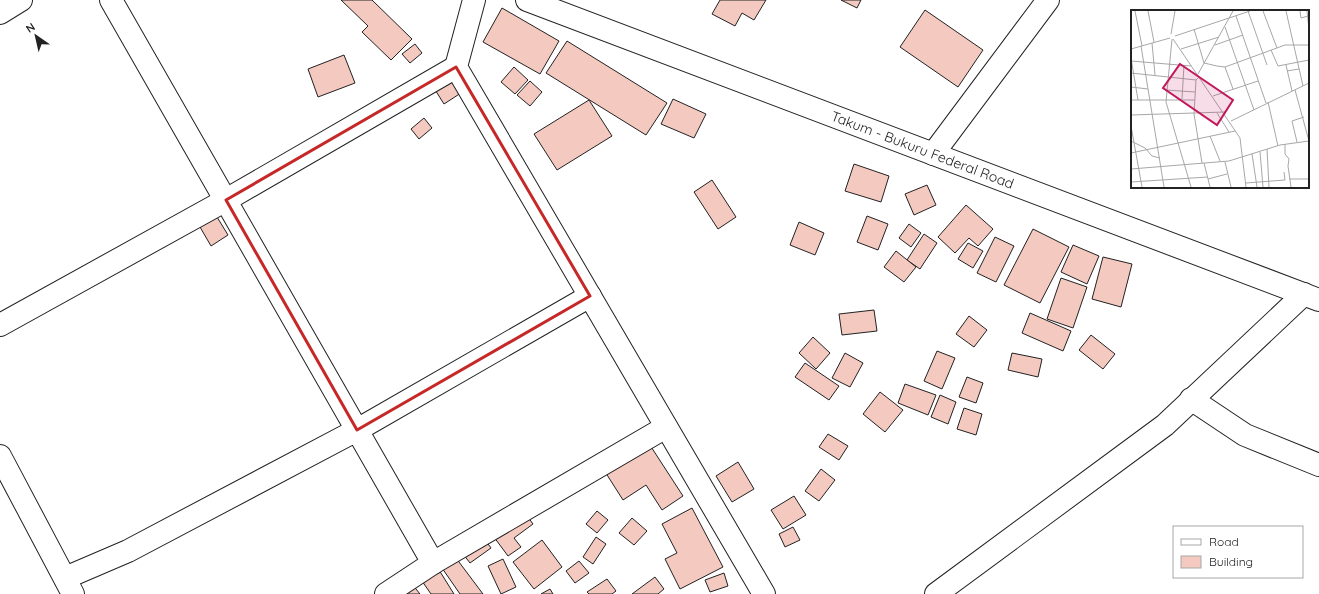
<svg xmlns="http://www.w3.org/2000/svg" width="1319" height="594" font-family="Quicksand,sans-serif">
<rect width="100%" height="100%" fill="#fff"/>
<!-- building -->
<g fill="#f3c9c0" stroke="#222">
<path d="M 341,0 L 372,0 L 412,39 L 391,60 L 362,32 L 368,26 Z"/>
<path d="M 720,0 L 766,0 L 754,20 L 742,13 L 735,26 L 712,14 Z"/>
<path d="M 841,0 L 861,0 L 857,8 Z"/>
<path d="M 502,8 L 559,41 L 540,74 L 483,42 Z"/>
<path d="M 925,10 L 983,50 L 958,87 L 900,47 Z"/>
<path d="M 567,41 L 667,103 L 646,135 L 546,73 Z"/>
<path d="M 415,44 L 422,53 L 410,63 L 402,54 Z"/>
<path d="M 344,55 L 355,83 L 318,97 L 308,69 Z"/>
<path d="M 514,67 L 528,80 L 515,94 L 501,82 Z"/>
<path d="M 452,72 L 464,91 L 444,104 L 432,85 Z"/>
<path d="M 530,81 L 542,92 L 530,106 L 517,95 Z"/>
<path d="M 673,99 L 706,114 L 694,138 L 661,124 Z"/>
<path d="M 589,100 L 612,136 L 557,170 L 534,134 Z"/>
<path d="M 424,118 L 432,128 L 419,139 L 411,129 Z"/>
<path d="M 854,164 L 889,176 L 881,202 L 845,191 Z"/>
<path d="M 712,180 L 736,217 L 718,229 L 694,192 Z"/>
<path d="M 927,185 L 936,205 L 914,215 L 905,194 Z"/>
<path d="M 966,205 L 993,229 L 978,246 L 969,238 L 955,253 L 938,237 Z"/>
<path d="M 867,216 L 888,224 L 878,250 L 857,242 Z"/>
<path d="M 217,217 L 228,235 L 211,246 L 200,227 Z"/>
<path d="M 799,222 L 824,233 L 815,255 L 790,245 Z"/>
<path d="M 909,224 L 921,233 L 911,247 L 899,238 Z"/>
<path d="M 1033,229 L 1069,247 L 1040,303 L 1004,285 Z"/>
<path d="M 924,234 L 937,243 L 920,269 L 907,260 Z"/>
<path d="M 995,237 L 1014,246 L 996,282 L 977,273 Z"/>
<path d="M 968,243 L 983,251 L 973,268 L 958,259 Z"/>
<path d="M 1073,245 L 1099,256 L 1087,284 L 1061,272 Z"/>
<path d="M 896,251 L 916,267 L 904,282 L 884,267 Z"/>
<path d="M 1103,257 L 1132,264 L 1121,307 L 1092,299 Z"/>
<path d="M 1061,278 L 1087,287 L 1073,328 L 1047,319 Z"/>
<path d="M 874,310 L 877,331 L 842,335 L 839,314 Z"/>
<path d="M 1030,313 L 1071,331 L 1063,351 L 1022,333 Z"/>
<path d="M 969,316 L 987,330 L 974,347 L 956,334 Z"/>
<path d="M 1091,335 L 1115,354 L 1103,369 L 1079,350 Z"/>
<path d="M 813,337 L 830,353 L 816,369 L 799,353 Z"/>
<path d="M 937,351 L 955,358 L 942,389 L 924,381 Z"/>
<path d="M 845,353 L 863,363 L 850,387 L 832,378 Z"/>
<path d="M 1012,353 L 1042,359 L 1038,377 L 1008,370 Z"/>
<path d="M 805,363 L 839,386 L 829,400 L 795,377 Z"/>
<path d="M 967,377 L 983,383 L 976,403 L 959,397 Z"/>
<path d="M 905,384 L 936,395 L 928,415 L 898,403 Z"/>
<path d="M 880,392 L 903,410 L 885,432 L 863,414 Z"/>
<path d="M 940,395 L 956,402 L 948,424 L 931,417 Z"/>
<path d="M 964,408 L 982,414 L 976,435 L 957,429 Z"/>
<path d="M 828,434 L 848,446 L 839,460 L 819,447 Z"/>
<path d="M 646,439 L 683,496 L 662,510 L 646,485 L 623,500 L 602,467 Z"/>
<path d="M 738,462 L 754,489 L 732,502 L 716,476 Z"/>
<path d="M 821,469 L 835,480 L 819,501 L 805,491 Z"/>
<path d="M 794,496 L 806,515 L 783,529 L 771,510 Z"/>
<path d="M 520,506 L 533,524 L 514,538 L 521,547 L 508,556 L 488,529 Z"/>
<path d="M 692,508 L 723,567 L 680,589 L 665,559 L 677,553 L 662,524 Z"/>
<path d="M 597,511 L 608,520 L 597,533 L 586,524 Z"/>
<path d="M 632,518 L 647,531 L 634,545 L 619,533 Z"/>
<path d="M 793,527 L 800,540 L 785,547 L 779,534 Z"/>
<path d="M 481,534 L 491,548 L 470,563 L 460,550 Z"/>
<path d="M 596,537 L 606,544 L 593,564 L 583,557 Z"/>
<path d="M 542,540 L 562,567 L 534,589 L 513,562 Z"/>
<path d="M 456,558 L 483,594 L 460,594 L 442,568 Z"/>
<path d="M 503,559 L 516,587 L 501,594 L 488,566 Z"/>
<path d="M 579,561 L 589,573 L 575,583 L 566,571 Z"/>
<path d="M 439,570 L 454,594 L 431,594 L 422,581 Z"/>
<path d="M 724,573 L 728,586 L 710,592 L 705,580 Z"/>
<path d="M 655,577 L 664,589 L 658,594 L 632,594 Z"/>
<path d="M 607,579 L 616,591 L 612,594 L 589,594 L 587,592 Z"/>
<path d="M 412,584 L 420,594 L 399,594 Z"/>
<path d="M 550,589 L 553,594 L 541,594 Z"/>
</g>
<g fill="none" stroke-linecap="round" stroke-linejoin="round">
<defs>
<g id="street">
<path d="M 111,0 L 433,563"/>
<path d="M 474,0 L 456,67 L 764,594"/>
<path d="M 0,13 L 21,0"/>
<path d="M 933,154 L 1048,0"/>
<path d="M 0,325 L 226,200 L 456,67"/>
<path d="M 1191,399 L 1245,435 L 1319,465"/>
<path d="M 65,578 L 128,551 L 357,430 L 590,296"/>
<path d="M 386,594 L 433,563 L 666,427"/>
<path d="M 936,594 L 1165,425 L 1304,294"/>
</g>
<path id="secondary" d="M 0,456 L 73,594"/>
<g id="primary">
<path id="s1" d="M 527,0 L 1319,300"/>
</g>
</defs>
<!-- street casing -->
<use href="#street" stroke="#222" stroke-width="24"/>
<!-- secondary casing -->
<use href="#secondary" stroke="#222" stroke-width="24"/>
<!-- primary casing -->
<use href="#primary" stroke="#222" stroke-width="24"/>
<!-- street -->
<use href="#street" stroke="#fff" stroke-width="22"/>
<!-- secondary -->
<use href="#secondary" stroke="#fff" stroke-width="22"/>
<!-- primary -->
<use href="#primary" stroke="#fff" stroke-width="22"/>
</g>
<!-- marked area -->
<path fill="none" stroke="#c62828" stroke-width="3" stroke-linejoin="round" d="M 456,67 L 590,296 L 357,430 L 226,200 Z"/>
<g text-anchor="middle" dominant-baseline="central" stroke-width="3" stroke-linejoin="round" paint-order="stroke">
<!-- street labels -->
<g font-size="14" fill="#222" stroke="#fff">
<text stroke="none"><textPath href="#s1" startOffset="423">Takum - Bukuru Federal Road</textPath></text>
</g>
</g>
<!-- overview -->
<g transform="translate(1131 10)">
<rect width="178" height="178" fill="#fff"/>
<path fill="none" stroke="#a7a7a7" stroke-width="1" d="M 4,1 L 11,36M 17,1 L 23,32M 117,1 L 136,55M 132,1 L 146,38M 155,1 L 172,76M 169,1 L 170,8 L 177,6M 176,1 L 178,19M 105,6 L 135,93M 94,17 L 123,100M 63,19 L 73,53 L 86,56 L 94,57 L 154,35 L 178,35M 40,24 L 44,1M 44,26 L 119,1M 41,29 L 35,92 L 60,177M 42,29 L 109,128 L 115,177M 21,33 L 24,65M 84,35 L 112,25M 10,36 L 33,177M 0,39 L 39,28M 50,39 L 88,27M 140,40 L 147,56 L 178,50M 0,48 L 7,90M 0,51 L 60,56M 155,55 L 161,81M 94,57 L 102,79M 156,61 L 168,59M 0,63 L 65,70M 67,64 L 102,1M 68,67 L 65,70 L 63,104 L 71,153M 0,77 L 17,79M 35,80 L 64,82M 164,80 L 178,131M 82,86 L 127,71M 51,89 L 53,55M 0,90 L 64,90M 137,92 L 147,136M 86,103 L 98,122M 0,105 L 94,102M 100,111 L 178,73M 0,116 L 11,177M 79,126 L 89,151M 0,131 L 14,138 L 21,146 L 29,148M 166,132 L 161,111 L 173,107M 154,134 L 154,144 L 158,149 L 157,156 L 160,177M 136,139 L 138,177M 129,142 L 132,177M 0,143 L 104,121M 121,144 L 126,177M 94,152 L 100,177M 73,153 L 79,177M 0,159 L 98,151 L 149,135 L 178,131M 77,169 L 96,164M 158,169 L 178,169M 0,172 L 77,167M 115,173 L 154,170 L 153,162"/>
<path fill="#c2185b" fill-opacity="0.15" stroke="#c2185b" stroke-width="2" d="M 49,54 L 102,90 L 86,115 L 32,78 Z"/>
<rect width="178" height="178" fill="none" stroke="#222" stroke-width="2"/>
</g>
<!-- legend -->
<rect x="1173" y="526" width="130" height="52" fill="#ffffff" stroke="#a7a7a7"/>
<rect x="1181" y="539" width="20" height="6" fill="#ffffff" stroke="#a7a7a7"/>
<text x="1209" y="546" font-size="12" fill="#222222">Road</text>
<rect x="1181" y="556" width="20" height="12" fill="#f3c9c0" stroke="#a7a7a7"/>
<text x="1209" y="566" font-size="12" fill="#222222">Building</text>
<!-- north arrow -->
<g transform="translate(36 36) rotate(326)" stroke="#ffffff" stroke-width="3" paint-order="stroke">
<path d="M0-3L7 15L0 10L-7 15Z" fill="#222222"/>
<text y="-6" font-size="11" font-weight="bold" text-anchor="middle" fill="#222222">N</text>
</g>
</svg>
